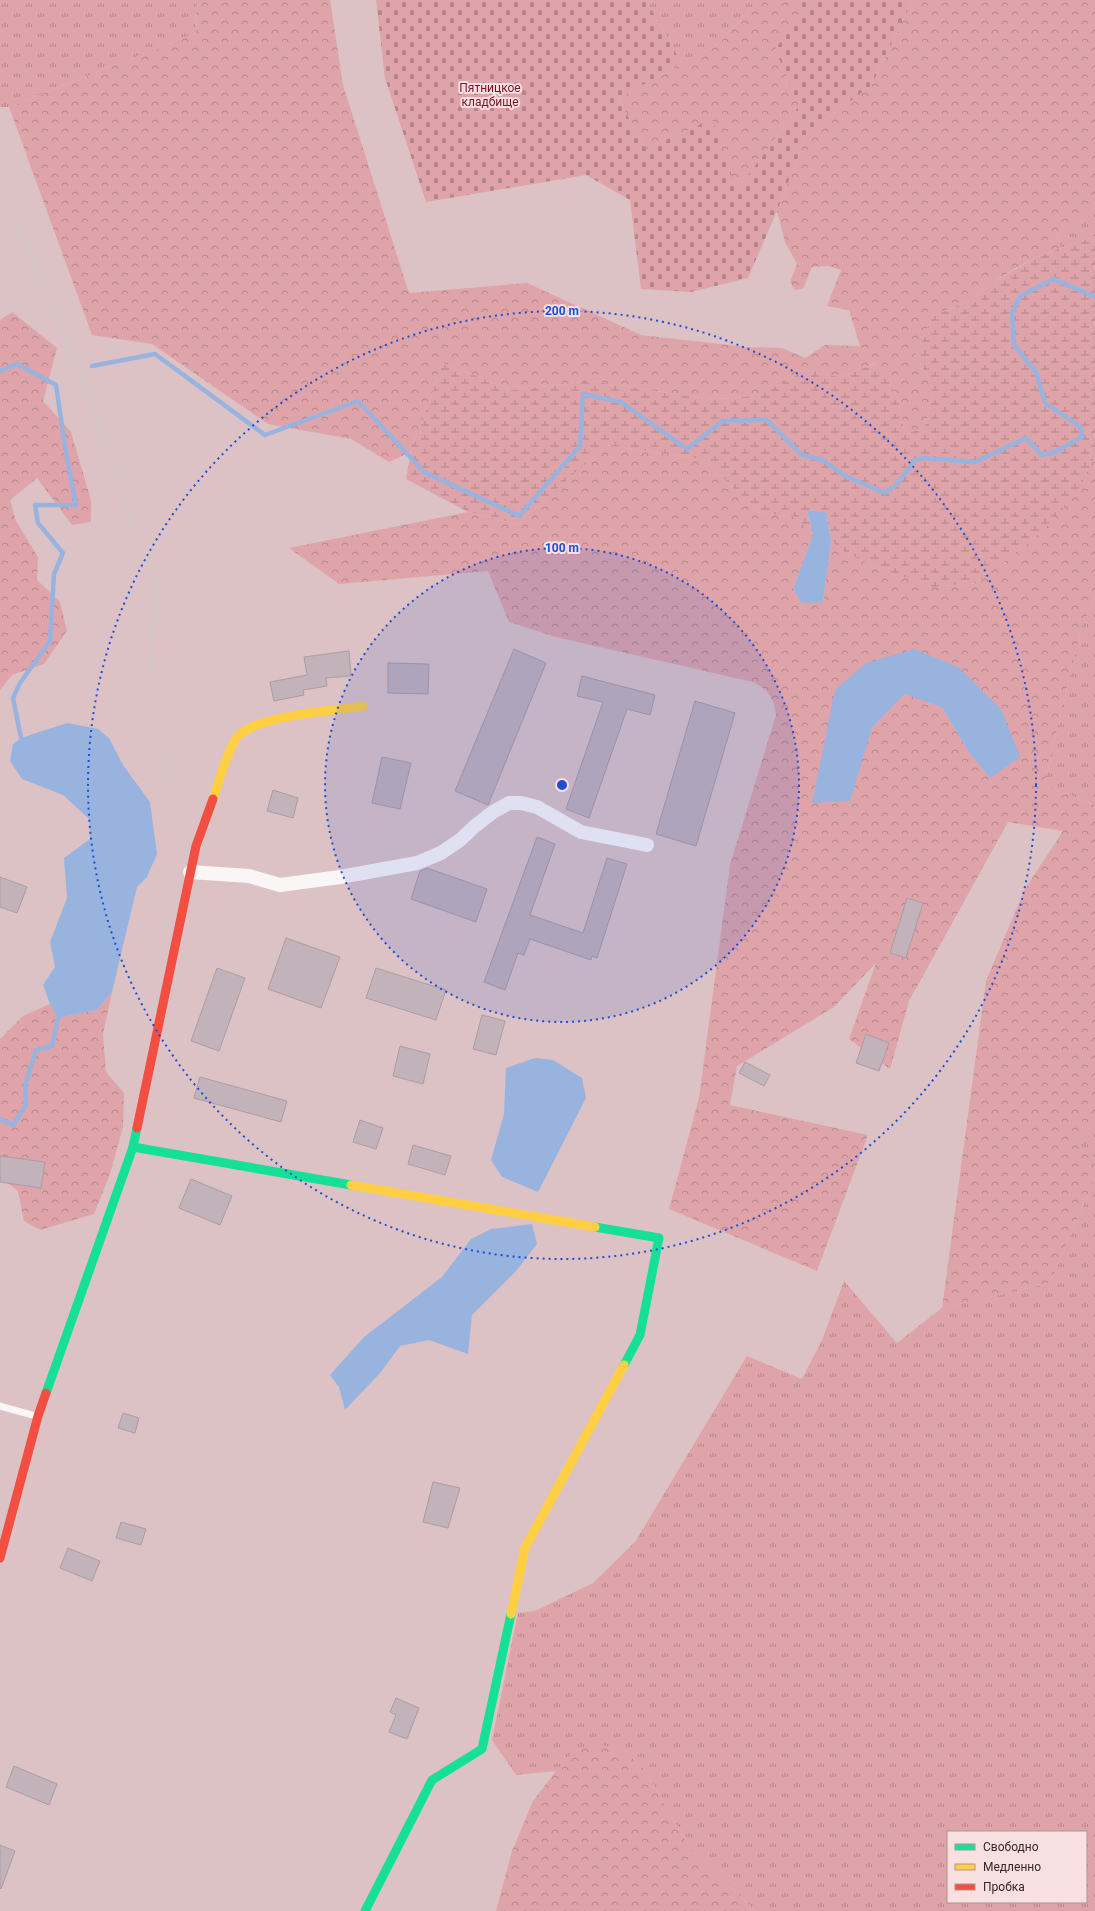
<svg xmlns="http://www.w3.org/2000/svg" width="1095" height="1911" font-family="Roboto,sans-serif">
<defs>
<pattern id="grass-tufts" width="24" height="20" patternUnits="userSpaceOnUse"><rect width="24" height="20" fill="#dea4a9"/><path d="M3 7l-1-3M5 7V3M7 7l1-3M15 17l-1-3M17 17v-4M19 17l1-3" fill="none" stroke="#b5858a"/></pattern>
<pattern id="forest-crowns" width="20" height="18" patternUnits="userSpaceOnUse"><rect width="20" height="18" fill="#dea4a9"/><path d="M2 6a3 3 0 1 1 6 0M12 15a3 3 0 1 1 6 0" fill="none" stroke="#b5858a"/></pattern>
<pattern id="wetland-marsh" width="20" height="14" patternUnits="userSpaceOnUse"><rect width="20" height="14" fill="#dea4a9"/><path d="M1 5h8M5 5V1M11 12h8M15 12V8" fill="none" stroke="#b5858a"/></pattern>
<pattern id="cemetery-stones" width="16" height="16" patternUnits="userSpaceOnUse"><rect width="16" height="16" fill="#dea4a9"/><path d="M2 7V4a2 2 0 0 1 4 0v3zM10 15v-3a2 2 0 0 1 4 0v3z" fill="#b5858a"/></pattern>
</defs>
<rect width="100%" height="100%" fill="#dcc2c4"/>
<!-- grass -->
<g fill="url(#grass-tufts)" fill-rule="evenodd">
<path d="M 0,0 L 197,0 L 196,33 L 9,107 L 0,107 Z"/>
<path d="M 646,0 L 757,0 L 747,14 L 715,46 L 682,64 Z"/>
<path d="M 1095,201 L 1095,236 L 1061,248 L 1057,235 L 1091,214 Z"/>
<path d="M 1095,597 L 1095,805 L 1044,785 L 1082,626 Z"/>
<path d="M 1095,1127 L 1095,1162 L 1075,1140 Z"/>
<path d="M 1095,1178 L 1095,1911 L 755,1911 L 690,1848 L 641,1764 L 575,1750 L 556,1771 L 516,1775 L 492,1740 L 518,1613 L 535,1611 L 593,1583 L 635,1542 L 747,1356 L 802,1379 L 822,1340 L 844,1281 L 897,1343 L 942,1308 L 1050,1283 ZM 948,1832 L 1086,1832 L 1086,1902 L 948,1902 Z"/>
</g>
<!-- forest -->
<g fill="url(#forest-crowns)" fill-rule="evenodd">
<path d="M 197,0 L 330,0 L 343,85 L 409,293 L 527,283 L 641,335 L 746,347 L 782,348 L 805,358 L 825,345 L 860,346 L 849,310 L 827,306 L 841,270 L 829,266 L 812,267 L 803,289 L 795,290 L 790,282 L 797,264 L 785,242 L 777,211 L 808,132 L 871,86 L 913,0 L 1095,0 L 1095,201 L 1091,214 L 1057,235 L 1061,248 L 1036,257 L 1014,269 L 994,282 L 968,302 L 933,315 L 915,356 C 936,387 934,390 925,426 L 905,435 L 898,398 L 876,363 L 839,377 L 806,370 L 762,394 L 736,398 L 707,399 L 593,381 L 512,390 L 443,363 L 411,452 L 389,462 L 351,439 L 268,424 L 152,344 L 92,335 L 9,107 L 196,33 Z"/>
<path d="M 757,0 L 788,0 L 807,9 L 795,95 L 799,106 L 737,190 L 646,149 L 618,98 L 715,46 L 747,14 Z"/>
<path d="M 12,312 L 57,348 L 43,401 L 71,432 L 91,500 L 91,522 L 72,525 L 37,478 L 10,500 L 16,521 L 38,557 L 37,580 L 60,602 L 67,631 L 44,664 L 12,675 L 0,690 L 0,320 Z"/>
<path d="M 607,445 L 704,460 L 760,513 L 796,517 L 813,535 L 793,589 L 823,602 L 831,541 L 845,552 L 881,570 L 933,587 L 977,583 L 1039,534 L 1077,493 L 1095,455 L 1095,597 L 1082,626 L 1044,785 L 1095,805 L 1095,1127 L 1076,1140 L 1095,1162 L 1095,1178 L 1050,1283 L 942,1308 L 986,981 L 1025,889 L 1063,831 L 1008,822 L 909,1001 L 890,1069 L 849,1039 L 876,963 L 834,1007 L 737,1066 L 730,1105 L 868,1135 L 817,1271 L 669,1209 L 699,1098 L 730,865 L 776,715 C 774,697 768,690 753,682 L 556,637 L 509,622 L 488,571 L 339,584 L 289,548 L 468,512 L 517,524 ZM 914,649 L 990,778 L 968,751 L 942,707 L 904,693 L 872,728 Z"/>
<path d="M 112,992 L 103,1034 L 106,1072 L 124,1093 L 123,1127 L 110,1174 L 94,1214 L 40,1230 L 24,1221 L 18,1191 L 0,1177 L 0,1039 L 23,1016 L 50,1004 L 58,1018 L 97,1010 Z"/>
<path d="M 596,1743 L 618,1749 L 641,1764 L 690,1848 L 755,1911 L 496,1911 L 512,1851 L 533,1801 L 556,1771 L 575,1750 Z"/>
</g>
<!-- wetland -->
<path fill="url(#wetland-marsh)" d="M 1095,236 L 1095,455 L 1078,493 L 1039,534 L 977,583 L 933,587 L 881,570 L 845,552 L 831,541 L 826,512 L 807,510 L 813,535 L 796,517 L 760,513 L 704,460 L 607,445 L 517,524 L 468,512 L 406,479 L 411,452 L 443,363 L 512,390 L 593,381 L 707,399 L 736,398 L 762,394 L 806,370 L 839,377 L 877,363 L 898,398 L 905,435 L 925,426 C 934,390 936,387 915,356 L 933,315 L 968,302 L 994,282 L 1036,257 Z"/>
<!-- cemetery -->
<path fill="url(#cemetery-stones)" d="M 376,0 L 646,0 L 682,64 L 618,98 L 646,149 L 712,119 L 737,190 L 799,106 L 775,49 L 807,9 L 788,0 L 913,0 L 871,86 L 808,132 L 777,211 L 748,278 L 691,292 L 641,289 L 630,200 L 586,175 L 426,202 L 385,78 Z"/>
<!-- water -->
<g fill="#99b3df">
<path d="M 807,510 L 826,512 L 831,541 L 823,602 L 802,603 L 793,589 L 813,535 Z"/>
<path d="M 914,649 L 958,667 L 1001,709 L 1020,757 L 990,778 L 968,751 L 942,707 L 904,694 L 872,728 L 850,801 L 812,803 L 835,690 L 866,663 Z"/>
<path d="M 67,723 L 98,729 L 109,738 L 123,765 L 150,802 L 157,854 L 147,877 L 137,887 L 112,992 L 97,1010 L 58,1018 L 50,1004 L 43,985 L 55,967 L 50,942 L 67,898 L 64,858 L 90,839 L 89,819 L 63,795 L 22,779 L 10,761 L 13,744 L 21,738 Z"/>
<path d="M 535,1058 L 553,1060 L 582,1078 L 586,1098 L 538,1192 L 502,1177 L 491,1160 L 504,1114 L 506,1068 Z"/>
<path d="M 532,1224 L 537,1244 L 516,1271 L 472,1315 L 468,1354 L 429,1340 L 400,1346 L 381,1372 L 345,1410 L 339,1387 L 330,1375 L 364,1337 L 442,1277 L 471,1239 L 491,1229 Z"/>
</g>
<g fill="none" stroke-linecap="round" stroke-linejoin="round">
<!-- stream -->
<g stroke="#99b3df" stroke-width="4.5">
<path d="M 92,366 L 155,354 L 265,435 L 358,401 L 424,472 L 519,516 L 580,446 L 583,394 L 621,402 L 687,449 L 723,421 L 767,420 L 802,455 L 823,460 L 845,476 L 885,493 L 897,484 L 915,460 L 923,458 L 975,462 L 1026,438 L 1042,455 L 1055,452 L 1082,437 L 1081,427 L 1045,403 L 1036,372 L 1014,345 L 1012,313 L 1020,296 L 1054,279 L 1095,297"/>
<path d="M 0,371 L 17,364 L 56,385 L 66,453 L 76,505 L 35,505 L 38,523 L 63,553 L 54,574 L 50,641 L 20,683 L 13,698 L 21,738"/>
<path d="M 0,1119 L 13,1125 L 26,1105 L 25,1086 L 36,1050 L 52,1046 L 58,1018"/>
</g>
</g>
<!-- building -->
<g fill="#c2b2b9" stroke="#ac9ca3">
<path d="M 514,649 L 546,663 L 488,805 L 455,791 Z"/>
<path d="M 349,651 L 351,676 L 326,678 L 327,686 L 303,690 L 304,695 L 274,701 L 270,682 L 307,675 L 304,657 Z"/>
<path d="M 388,663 L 429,664 L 428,694 L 388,693 Z"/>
<path d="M 582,676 L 655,695 L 650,715 L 627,709 L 589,818 L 566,809 L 603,702 L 577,696 Z"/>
<path d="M 695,701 L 735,713 L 696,846 L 656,834 Z"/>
<path d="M 382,757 L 411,763 L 400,809 L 372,803 Z"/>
<path d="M 273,790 L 298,798 L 293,818 L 267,811 Z"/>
<path d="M 537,837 L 555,844 L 530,915 L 583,933 L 607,858 L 627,864 L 597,958 L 592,956 L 591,960 L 530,939 L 524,955 L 518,953 L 505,990 L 484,982 Z"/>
<path d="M 427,868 L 487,889 L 476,922 L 411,899 L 420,871 Z"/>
<path d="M 0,877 L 27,887 L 17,913 L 0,907 Z"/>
<path d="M 907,898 L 923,903 L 906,958 L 890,953 Z"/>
<path d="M 286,938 L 340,957 L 321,1008 L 268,989 Z"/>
<path d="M 217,968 L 245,978 L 219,1051 L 191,1041 Z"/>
<path d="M 376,968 L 446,990 L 436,1020 L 366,998 Z"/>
<path d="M 482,1015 L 505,1021 L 496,1055 L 473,1049 Z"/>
<path d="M 866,1034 L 889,1043 L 879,1071 L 856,1063 Z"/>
<path d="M 400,1046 L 430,1054 L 423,1084 L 393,1076 Z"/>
<path d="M 745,1062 L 770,1075 L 764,1086 L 739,1073 Z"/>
<path d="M 200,1077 L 287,1101 L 281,1122 L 194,1098 Z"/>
<path d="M 360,1120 L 383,1128 L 376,1149 L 353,1142 Z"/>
<path d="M 413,1145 L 451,1156 L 445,1175 L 408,1164 Z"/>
<path d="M 0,1156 L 45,1162 L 41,1188 L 0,1182 Z"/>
<path d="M 191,1179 L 232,1196 L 220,1225 L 179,1208 Z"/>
<path d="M 123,1413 L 139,1418 L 135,1433 L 118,1428 Z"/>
<path d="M 433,1482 L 460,1488 L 448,1528 L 423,1522 Z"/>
<path d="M 121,1522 L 146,1529 L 141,1545 L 116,1538 Z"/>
<path d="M 68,1548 L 100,1561 L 92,1581 L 60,1568 Z"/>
<path d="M 396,1698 L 419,1708 L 407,1739 L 389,1732 L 396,1715 L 390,1712 Z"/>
<path d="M 14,1766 L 57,1784 L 49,1805 L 6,1787 Z"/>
<path d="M 0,1845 L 15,1851 L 1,1889 L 0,1888 Z"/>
</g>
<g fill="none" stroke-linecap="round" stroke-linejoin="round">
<!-- path -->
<path stroke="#cfc8c8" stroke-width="2.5" stroke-dasharray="2 2" stroke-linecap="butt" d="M 0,184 L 91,397 L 155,586 L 150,716 L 186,820"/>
<!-- lane -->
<path stroke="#faf6f6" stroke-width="7" d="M 0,1406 L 36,1416"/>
<!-- street -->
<path stroke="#faf6f6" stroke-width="14" d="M 190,872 L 249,876 L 280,885 L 340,877 L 417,863 L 441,853 L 460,840 L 475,826 L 493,812 L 509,803 L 521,803 L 537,807 L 581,832 L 647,845"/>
<!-- fast -->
<g stroke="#16e098" stroke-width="9">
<path d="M 133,1147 L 351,1185"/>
<path d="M 595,1227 L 659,1238 L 640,1335 L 624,1365"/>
<path d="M 46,1393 L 133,1147 L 137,1128"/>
<path d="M 365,1911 L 432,1780 L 482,1749 L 511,1614"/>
</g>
<!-- slow -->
<g stroke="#ffcf43" stroke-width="9">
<path d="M 213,799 C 218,785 229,744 239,735 C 261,715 333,711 363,706"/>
<path d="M 351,1185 L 595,1227"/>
<path d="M 511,1614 L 525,1548 L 624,1365"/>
</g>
<!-- jam -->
<g stroke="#f24e42" stroke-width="9">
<path d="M 137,1128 L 196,846 L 213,799"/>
<path d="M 0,1558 L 38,1416 L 46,1393"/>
</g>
</g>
<!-- distance rings -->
<circle cx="562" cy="785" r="237" fill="#1d4ed8" fill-opacity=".12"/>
<g fill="none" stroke="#1d4ed8" stroke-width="2" stroke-dasharray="2 4">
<circle cx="562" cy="785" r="237"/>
<circle cx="562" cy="785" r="474"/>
</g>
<g text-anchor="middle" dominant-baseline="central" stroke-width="4" stroke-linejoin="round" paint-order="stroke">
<!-- park labels -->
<g font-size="12" fill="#78132b" stroke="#f8dfe0">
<text x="490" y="88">Пятницкое<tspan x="490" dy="14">кладбище</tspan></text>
</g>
</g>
<circle cx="562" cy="785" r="6" fill="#1d4ed8" stroke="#f8dfe0" stroke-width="2"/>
<g font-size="12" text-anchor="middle" font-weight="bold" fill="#1d4ed8" stroke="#f8dfe0" stroke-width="4" stroke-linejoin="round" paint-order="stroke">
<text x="562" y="315">200 m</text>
<text x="562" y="552">100 m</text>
</g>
<!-- legend -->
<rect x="947" y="1831" width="140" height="72" fill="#f8dfe0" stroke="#ab9596"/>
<rect x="955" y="1844" width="20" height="6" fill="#16e098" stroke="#ab9596"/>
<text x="983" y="1851" font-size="12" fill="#372527">Свободно</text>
<rect x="955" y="1864" width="20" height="6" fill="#ffcf43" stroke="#ab9596"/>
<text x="983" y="1871" font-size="12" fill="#372527">Медленно</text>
<rect x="955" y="1884" width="20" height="6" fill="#f24e42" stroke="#ab9596"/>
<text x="983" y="1891" font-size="12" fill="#372527">Пробка</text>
</svg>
